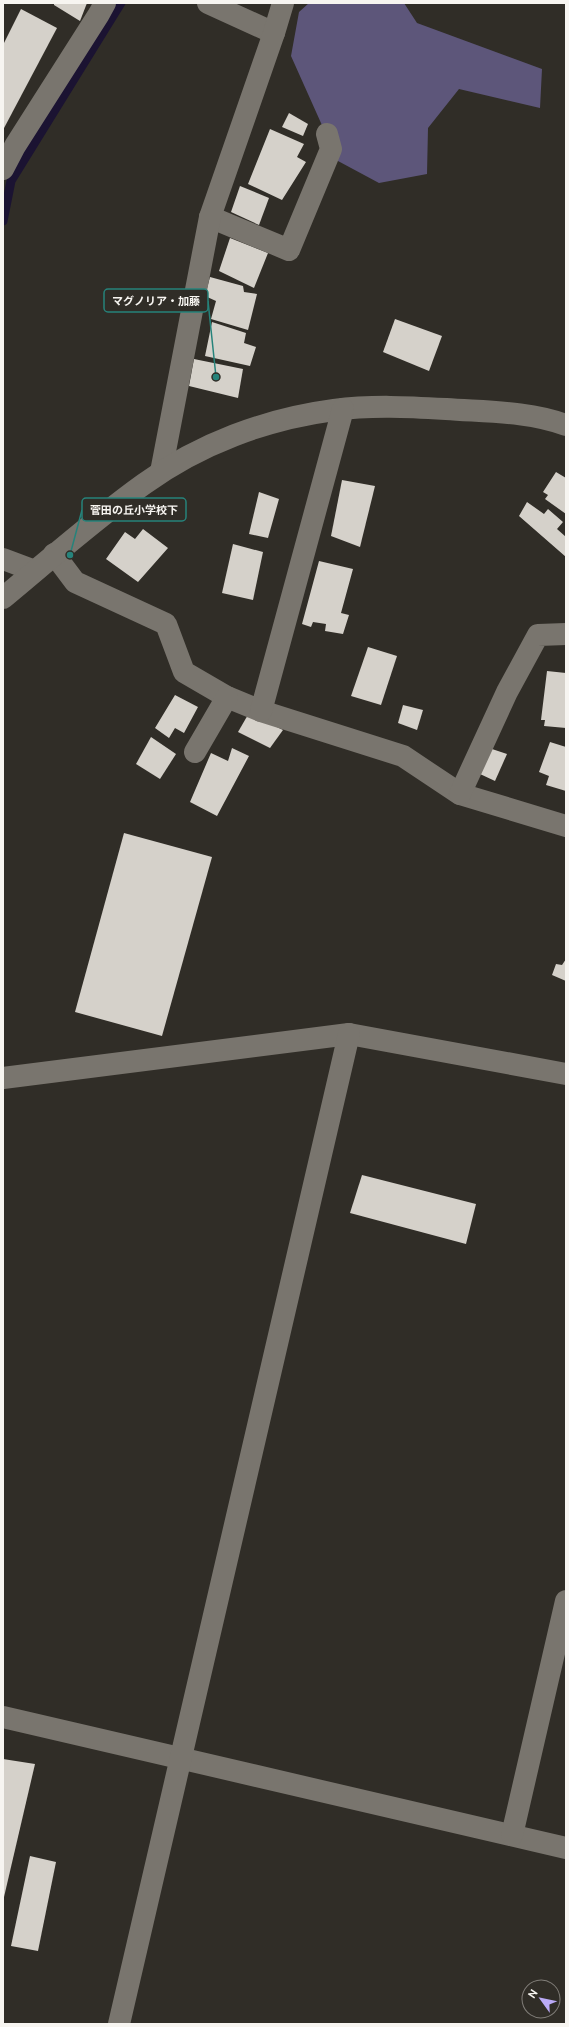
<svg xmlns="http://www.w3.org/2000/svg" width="569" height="2027" font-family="Ubuntu,'Noto Sans JP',sans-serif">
<rect width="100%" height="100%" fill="#302d27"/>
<!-- forest -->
<path fill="#5d567a" d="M 309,3 L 404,3 L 417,23 L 542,69 L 540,108 L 459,89 L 428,128 L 427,174 L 379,183 L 338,161 L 291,56 L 299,12 Z"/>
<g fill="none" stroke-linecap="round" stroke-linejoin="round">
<!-- stream -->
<path stroke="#1b1332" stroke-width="9" d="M 3,221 L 11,181 L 121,3"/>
</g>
<!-- building -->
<g fill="#d5d1ca">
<path d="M 54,3 L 87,3 L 80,21 L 54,5 Z"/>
<path d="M 21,9 L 57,28 L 3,130 L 3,45 Z"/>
<path d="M 289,113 L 308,124 L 303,136 L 282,127 Z"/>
<path d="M 270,129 L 304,144 L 297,157 L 306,162 L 282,200 L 248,184 Z"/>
<path d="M 240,186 L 269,198 L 259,225 L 231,212 Z"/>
<path d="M 230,238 L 268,253 L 254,288 L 219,271 Z"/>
<path d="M 210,277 L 243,286 L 244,292 L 257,294 L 248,330 L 211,319 L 216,301 L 205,296 Z"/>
<path d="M 395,319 L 442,336 L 429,371 L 383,352 Z"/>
<path d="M 212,322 L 246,333 L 244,343 L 256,347 L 250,366 L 205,356 Z"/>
<path d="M 194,359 L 243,369 L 238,398 L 189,386 Z"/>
<path d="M 556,472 L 566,478 L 566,514 L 545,499 L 548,495 L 543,492 Z"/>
<path d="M 342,480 L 375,486 L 360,547 L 331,536 Z"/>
<path d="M 259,492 L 279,499 L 268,538 L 249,534 Z"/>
<path d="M 527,502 L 544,514 L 548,509 L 563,522 L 557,529 L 566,537 L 566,557 L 519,516 Z"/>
<path d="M 143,529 L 168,548 L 138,582 L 106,559 L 125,532 L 135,539 Z"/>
<path d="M 233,544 L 263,552 L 253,600 L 222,593 Z"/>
<path d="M 319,561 L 353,569 L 341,613 L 349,615 L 343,634 L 325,631 L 326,624 L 313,622 L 311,627 L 302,624 Z"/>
<path d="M 368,647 L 397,656 L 381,705 L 351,696 Z"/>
<path d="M 547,671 L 566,673 L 566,728 L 544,726 L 545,720 L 541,720 Z"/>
<path d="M 175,695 L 198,707 L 184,733 L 175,728 L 169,738 L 155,728 Z"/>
<path d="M 403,705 L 423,710 L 417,730 L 398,723 Z"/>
<path d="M 249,713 L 283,730 L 270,748 L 238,732 Z"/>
<path d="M 151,737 L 176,754 L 160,779 L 136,764 Z"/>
<path d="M 550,742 L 566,747 L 566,791 L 546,785 L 549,776 L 539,772 Z"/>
<path d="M 232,748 L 249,756 L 217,816 L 190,802 L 211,753 L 228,761 Z"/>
<path d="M 489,748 L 507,754 L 495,781 L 480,774 Z"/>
<path d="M 124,833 L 212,857 L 162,1036 L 75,1012 Z"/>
<path d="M 566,959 L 566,981 L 552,975 L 556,964 L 562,965 Z"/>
<path d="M 362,1175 L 476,1204 L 466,1244 L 350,1213 Z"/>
<path d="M 3,1759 L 35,1764 L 4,1897 L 3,1897 Z"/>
<path d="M 30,1856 L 56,1862 L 38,1951 L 11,1946 Z"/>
</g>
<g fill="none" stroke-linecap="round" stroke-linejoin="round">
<!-- minor -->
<g stroke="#79756e" stroke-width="22">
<path d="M 208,3 L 274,33"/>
<path d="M 3,169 L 15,146 L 99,14 L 105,3"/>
<path d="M 210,217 L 289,250 L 331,149 L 327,134"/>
<path d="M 161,472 L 210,217 L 274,33 L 283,3"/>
<path d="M 54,554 L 75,582 L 166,624 L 184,672 L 227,697 L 261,711 L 403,756 L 460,794 L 566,826"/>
<path d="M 3,559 L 35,571"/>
<path d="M 3,598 C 50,559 95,519 144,484 C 199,444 266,419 334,410 C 371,405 409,407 446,409 C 485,412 529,411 566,425"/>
<path d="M 261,711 L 343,409"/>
<path d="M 195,752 L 227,697"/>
<path d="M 460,794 L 507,692 L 538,635 L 566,634"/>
<path d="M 3,1078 L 349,1034 L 566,1074"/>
<path d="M 3,1717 L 566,1848"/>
<path d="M 512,1835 L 566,1601"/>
<path d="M 119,2024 L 349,1034"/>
</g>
</g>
<!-- callouts -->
<path fill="none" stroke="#26837b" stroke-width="1.5" d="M216 377L208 301M70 555L82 510"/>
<g fill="#26837b" stroke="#302d27" stroke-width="1.5">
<circle cx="216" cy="377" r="4"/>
<circle cx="70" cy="555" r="4"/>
</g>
<g fill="#302d27" stroke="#26837b" stroke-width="1.5">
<rect x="104" y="289" width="104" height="23" rx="4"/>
<rect x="82" y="498" width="104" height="23" rx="4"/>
</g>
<g font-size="11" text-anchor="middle" font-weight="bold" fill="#f7f5f1">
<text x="156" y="305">マグノリア・加藤</text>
<text x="134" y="514">菅田の丘小学校下</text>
</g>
<!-- border -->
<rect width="569" height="2027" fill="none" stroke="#f7f5f1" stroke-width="8"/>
<!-- north arrow -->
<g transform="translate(541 1999) rotate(303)"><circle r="19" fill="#302d27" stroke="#807d78"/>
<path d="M0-3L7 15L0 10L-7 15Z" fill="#baaaf6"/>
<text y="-6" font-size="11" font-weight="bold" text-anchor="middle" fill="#f7f5f1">N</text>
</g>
</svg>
